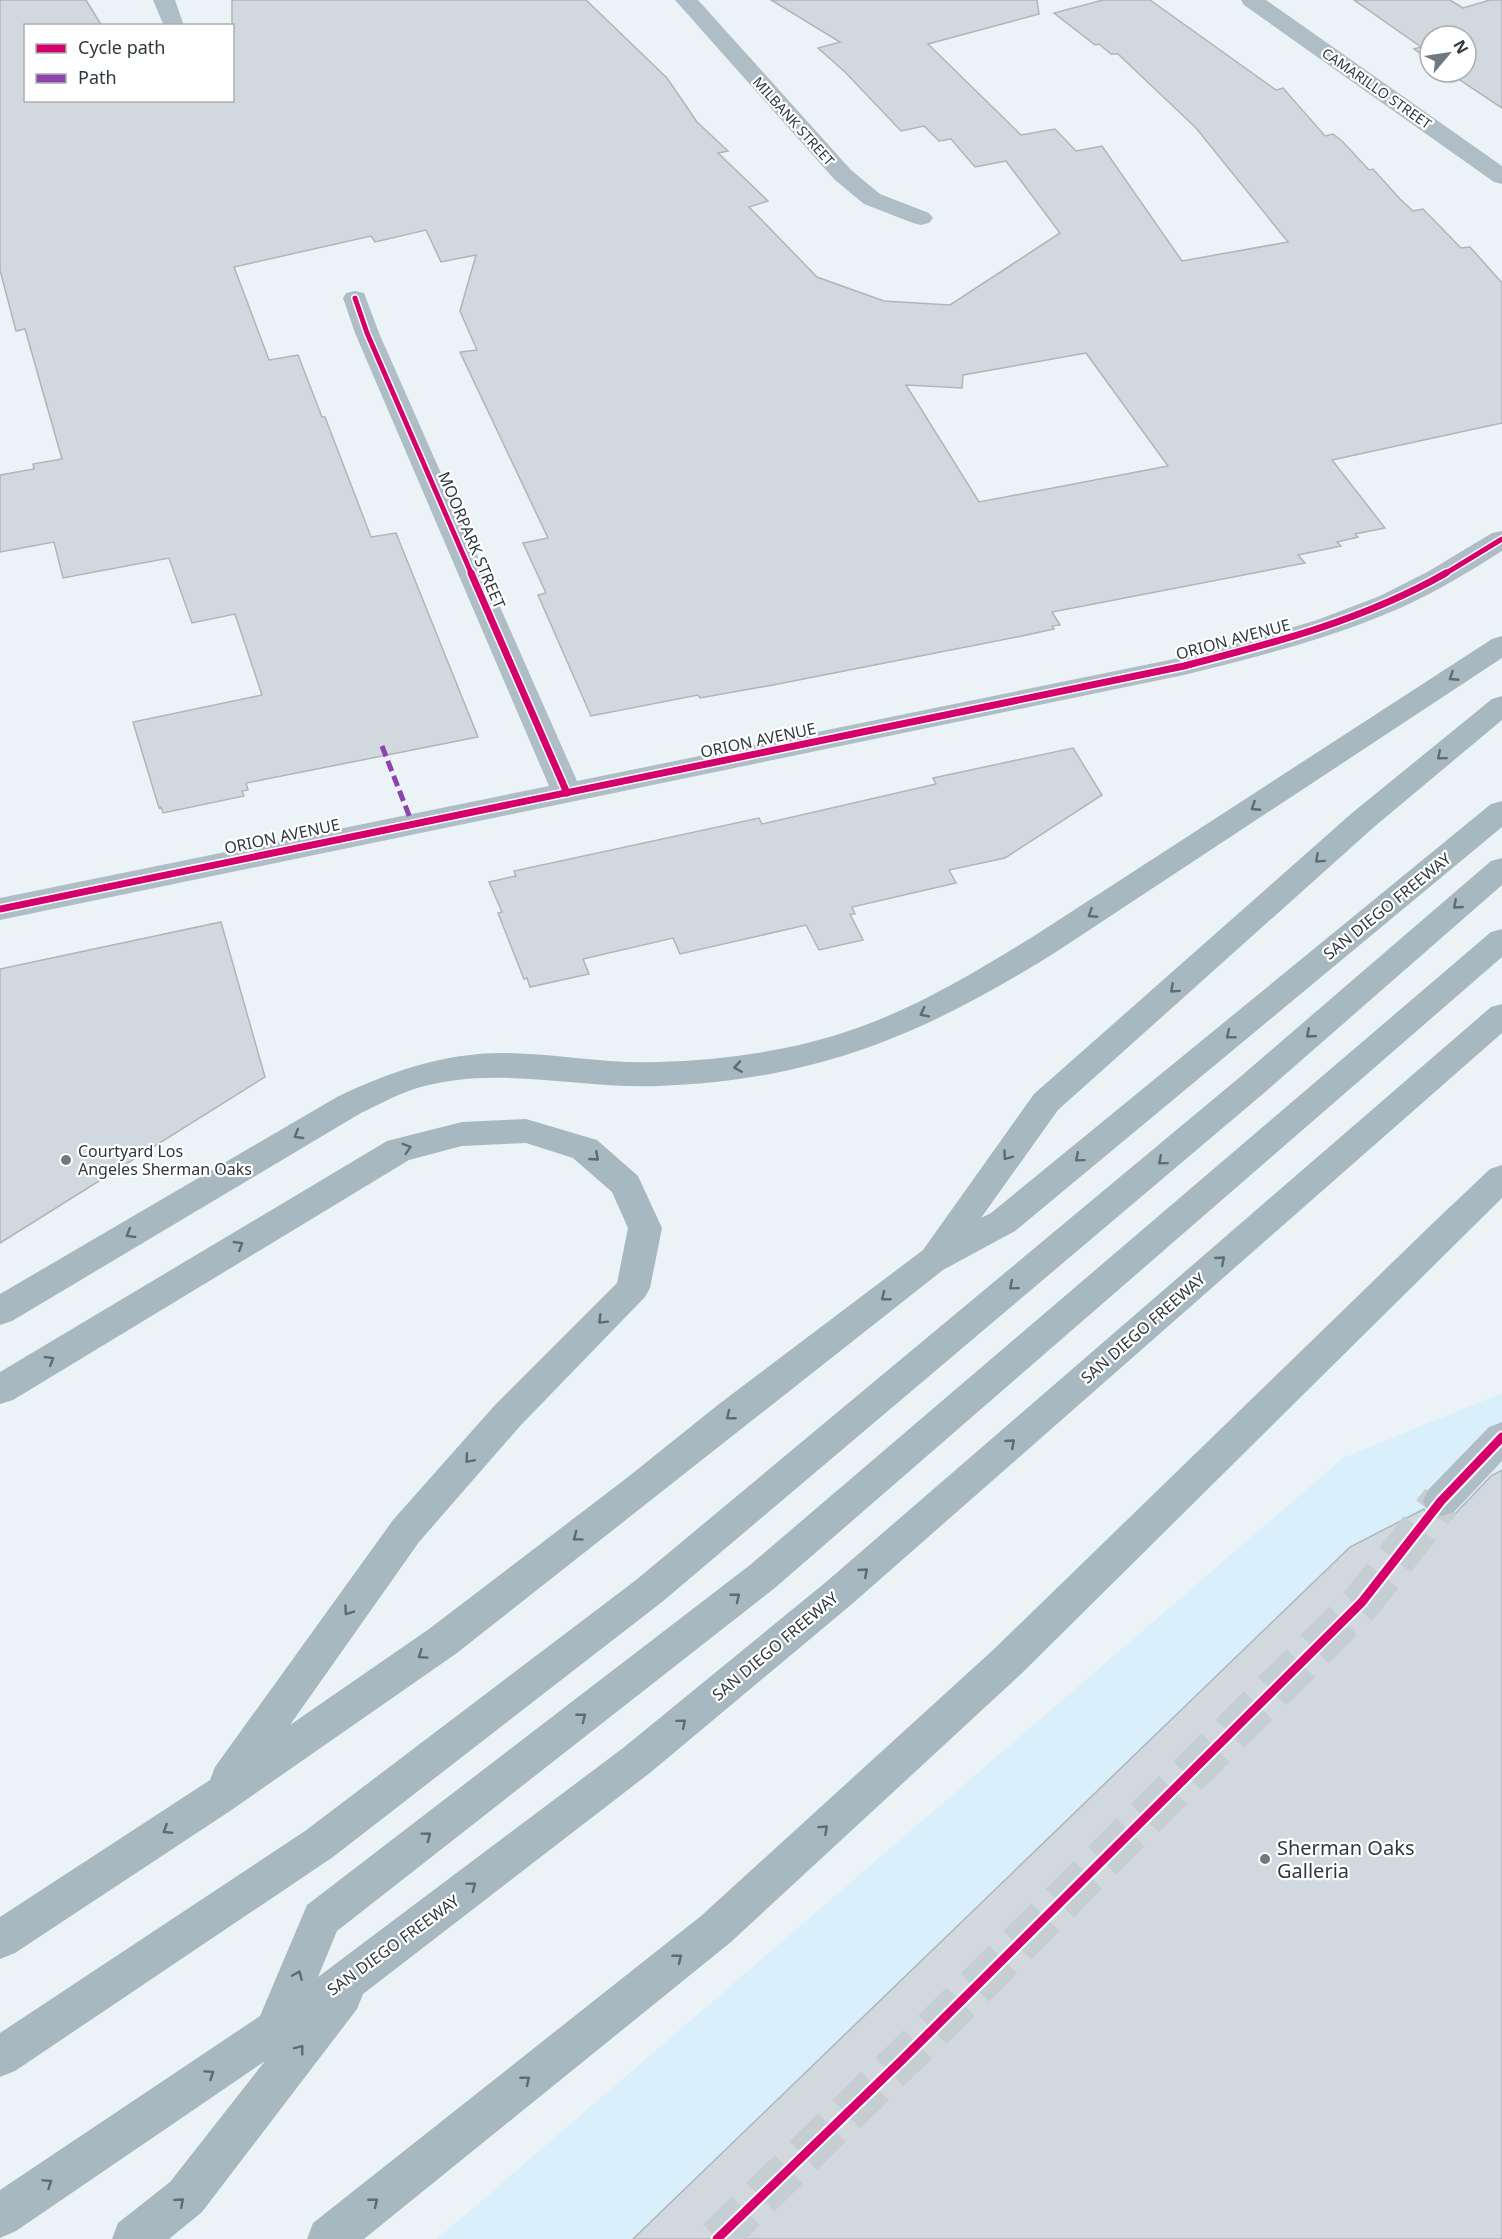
<svg xmlns="http://www.w3.org/2000/svg" width="1502" height="2239" font-family="'Noto Sans',sans-serif">
<rect width="100%" height="100%" fill="#ebf3f7"/>
<!-- built -->
<path fill="#d9effb" d="M 1502,1393 L 1502,2239 L 437,2239 L 1343,1458 Z"/>
<!-- building -->
<g fill="#d1d9de" stroke="#aeb6ba" stroke-width="1.5" fill-rule="evenodd">
<path d="M 0,0 L 86,0 L 102,26 L 26,26 L 26,100 L 232,100 L 232,0 L 586,0 L 667,78 L 697,122 L 728,151 L 718,153 L 768,201 L 749,207 L 817,277 L 884,301 L 950,305 L 1060,233 L 1006,161 L 975,167 L 951,139 L 939,141 L 924,126 L 901,131 L 845,72 L 818,48 L 840,42 L 771,0 L 1037,0 L 1039,14 L 928,44 L 1021,135 L 1055,129 L 1076,151 L 1102,146 L 1182,261 L 1288,242 L 1196,128 L 1118,54 L 1111,54 L 1099,44 L 1095,45 L 1054,13 L 1103,0 L 1150,0 L 1276,90 L 1283,88 L 1325,136 L 1333,134 L 1342,141 L 1369,170 L 1373,169 L 1400,199 L 1413,211 L 1423,209 L 1461,248 L 1470,247 L 1502,283 L 1502,423 L 1332,460 L 1385,528 L 1355,534 L 1358,537 L 1337,542 L 1341,546 L 1298,555 L 1305,563 L 1052,612 L 1060,625 L 1052,626 L 1054,629 L 1022,636 L 773,685 L 700,698 L 698,695 L 591,716 L 538,595 L 546,593 L 523,543 L 548,538 L 460,352 L 477,350 L 460,311 L 476,255 L 441,262 L 426,230 L 375,242 L 371,236 L 234,267 L 269,360 L 298,355 L 322,417 L 325,417 L 371,537 L 396,533 L 478,737 L 246,783 L 248,790 L 242,791 L 244,796 L 163,813 L 161,807 L 159,808 L 133,722 L 262,695 L 235,614 L 192,623 L 169,558 L 63,578 L 54,542 L 0,552 L 0,475 L 34,469 L 33,464 L 62,459 L 25,329 L 16,331 L 0,270 ZM 1086,353 L 1168,466 L 979,502 L 906,385 L 962,388 L 963,375 Z"/>
<path d="M 1354,0 L 1450,0 L 1463,8 L 1490,0 L 1502,0 L 1502,108 L 1448,72 L 1466,72 L 1466,36 L 1430,36 L 1430,60 L 1414,49 L 1421,47 Z"/>
<path d="M 1073,748 L 1102,795 L 1005,858 L 949,870 L 956,883 L 852,907 L 855,914 L 850,914 L 863,940 L 819,950 L 806,925 L 680,954 L 673,938 L 583,959 L 589,974 L 530,987 L 527,978 L 524,979 L 498,913 L 502,912 L 489,882 L 516,876 L 514,871 L 759,818 L 762,824 L 936,784 L 933,778 Z"/>
<path d="M 221,922 L 265,1077 L 0,1243 L 0,969 Z"/>
<path d="M 1502,1470 L 1502,2239 L 633,2239 L 1350,1547 L 1424,1509 L 1427,1514 L 1440,1518 L 1455,1514 L 1491,1476 Z"/>
</g>
<g fill="none" stroke-linecap="round" stroke-linejoin="round">
<!-- minor-tunnel -->
<path stroke="#c5ced2" stroke-width="40" stroke-dasharray="40 20" stroke-linecap="butt" d="M 717,2239 L 903,2059 L 1362,1602 L 1441,1501"/>
<!-- minor -->
<g fill="#afbdc6" fill-rule="evenodd">
<path d="M 153,0 L 175,0 L 184,26 L 164,26 Z"/>
<path d="M 675,0 L 698,0 L 851,170 L 880,194 L 929,213 L 933,218 L 929,223 L 921,225 L 913,223 L 864,204 L 835,180 Z"/>
<path d="M 1241,0 L 1266,0 L 1502,166 L 1502,184 L 1494,182 L 1244,5 Z"/>
<path d="M 355,291 L 364,293 L 379,333 L 577,781 L 1184,657 L 1246,641 L 1317,620 L 1380,596 L 1429,571 L 1492,533 L 1502,531 L 1502,551 C 1469,572 1434,593 1398,609 C 1329,639 1256,657 1184,675 L 0,920 L 0,898 L 549,786 L 355,333 L 343,298 L 346,293 Z"/>
<path d="M 1502,1422 L 1502,1461 L 1454,1512 L 1441,1516 L 1428,1512 L 1423,1501 L 1428,1490 L 1489,1427 Z"/>
</g>
<!-- motorway -->
<g fill="#a7b8c0" fill-rule="evenodd">
<path d="M 1502,636 L 1502,658 L 1056,952 C 923,1035 817,1080 658,1086 C 576,1089 495,1064 414,1089 C 396,1095 378,1105 361,1113 L 12,1321 L 0,1325 L 0,1294 L 337,1097 C 391,1071 447,1052 507,1053 C 557,1054 607,1064 657,1062 C 724,1060 793,1051 857,1028 C 920,1006 977,971 1034,936 L 1492,639 Z"/>
<path d="M 1502,696 L 1502,720 L 1374,827 L 1058,1110 L 981,1218 L 991,1213 L 1491,804 L 1502,801 L 1502,827 L 1015,1231 L 943,1270 L 457,1653 L 230,1811 L 15,1953 L 0,1959 L 0,1917 L 210,1780 L 215,1767 L 393,1520 L 495,1405 L 617,1283 L 628,1228 L 612,1192 L 573,1158 L 526,1143 L 462,1146 L 409,1160 L 13,1400 L 0,1404 L 0,1372 L 387,1141 L 462,1122 L 526,1119 L 597,1140 L 638,1176 L 662,1228 L 650,1288 L 645,1297 L 521,1425 L 419,1542 L 290,1725 L 429,1629 L 628,1477 L 719,1404 L 923,1250 L 1034,1094 L 1352,813 L 1492,699 Z"/>
<path d="M 1502,858 L 1502,885 L 1264,1093 L 662,1602 L 333,1857 L 15,2071 L 0,2077 L 0,2033 L 305,1831 L 636,1580 L 1240,1077 L 1491,861 Z"/>
<path d="M 1502,929 L 1502,957 L 776,1587 L 337,1931 L 318,1977 L 623,1748 L 826,1582 L 1491,1007 L 1502,1004 L 1502,1033 L 852,1604 L 651,1772 L 363,1994 L 357,2009 L 202,2212 L 169,2239 L 112,2239 L 118,2223 L 170,2182 L 265,2061 L 16,2231 L 0,2238 L 0,2190 L 260,2016 L 307,1905 L 750,1565 L 1491,932 Z"/>
<path d="M 1502,1165 L 1502,1198 L 1021,1674 L 731,1942 L 364,2239 L 307,2239 L 313,2223 L 701,1916 L 993,1650 L 1433,1223 L 1490,1169 Z"/>
</g>
<!-- quiet -->
<path stroke="#8e44ad" stroke-width="5" stroke-dasharray="11 5" stroke-linecap="butt" d="M 382,746 L 412,823"/>
<defs>
<g id="cycleway-far2">
<path d="M 355,298 L 367,333 L 472,575"/>
<path d="M 1443,575 L 1502,539"/>
</g>
<g id="cycleway-far1">
<path d="M 471,573 L 567,793"/>
<path d="M 0,909 L 1184,666 C 1274,643 1364,620 1446,573"/>
</g>
<path id="cycleway" d="M 717,2239 L 903,2059 L 1362,1602 L 1441,1501 L 1502,1437"/>
</defs>
<!-- cycleway-far2 casing -->
<use href="#cycleway-far2" stroke="#fff" stroke-width="8"/>
<!-- cycleway-far1 casing -->
<use href="#cycleway-far1" stroke="#fff" stroke-width="10"/>
<!-- cycleway casing -->
<use href="#cycleway" stroke="#fff" stroke-width="13"/>
<!-- cycleway-far2 -->
<use href="#cycleway-far2" stroke="#d6006c" stroke-width="5"/>
<!-- cycleway-far1 -->
<use href="#cycleway-far1" stroke="#d6006c" stroke-width="7"/>
<!-- cycleway -->
<use href="#cycleway" stroke="#d6006c" stroke-width="9"/>
</g>
<!-- one-way arrows -->
<defs><path id="oneway-chevron" d="M-2-3.5L2.5 0L-2 3.5" fill="none" stroke-width="1.6" stroke-linecap="round" stroke-linejoin="round" transform="scale(1.5)"/></defs>
<g stroke="#5e6b72">
<use href="#oneway-chevron" transform="translate(1453 677) rotate(147)"/>
<use href="#oneway-chevron" transform="translate(1441 756) rotate(140)"/>
<use href="#oneway-chevron" transform="translate(1255 807) rotate(147)"/>
<use href="#oneway-chevron" transform="translate(1319 859) rotate(138)"/>
<use href="#oneway-chevron" transform="translate(1457 905) rotate(139)"/>
<use href="#oneway-chevron" transform="translate(1092 914) rotate(147)"/>
<use href="#oneway-chevron" transform="translate(1174 989) rotate(138)"/>
<use href="#oneway-chevron" transform="translate(924 1013) rotate(153)"/>
<use href="#oneway-chevron" transform="translate(1310 1034) rotate(139)"/>
<use href="#oneway-chevron" transform="translate(1230 1035) rotate(141)"/>
<use href="#oneway-chevron" transform="translate(738 1067) rotate(171)"/>
<use href="#oneway-chevron" transform="translate(298 1135) rotate(149)"/>
<use href="#oneway-chevron" transform="translate(407 1148) rotate(-17)"/>
<use href="#oneway-chevron" transform="translate(1007 1156) rotate(126)"/>
<use href="#oneway-chevron" transform="translate(595 1157) rotate(41)"/>
<use href="#oneway-chevron" transform="translate(1079 1158) rotate(140)"/>
<use href="#oneway-chevron" transform="translate(1162 1161) rotate(140)"/>
<use href="#oneway-chevron" transform="translate(130 1234) rotate(149)"/>
<use href="#oneway-chevron" transform="translate(239 1245) rotate(-31)"/>
<use href="#oneway-chevron" transform="translate(1221 1260) rotate(-41)"/>
<use href="#oneway-chevron" transform="translate(1013 1286) rotate(140)"/>
<use href="#oneway-chevron" transform="translate(885 1297) rotate(142)"/>
<use href="#oneway-chevron" transform="translate(602 1320) rotate(135)"/>
<use href="#oneway-chevron" transform="translate(50 1360) rotate(-31)"/>
<use href="#oneway-chevron" transform="translate(730 1416) rotate(142)"/>
<use href="#oneway-chevron" transform="translate(1011 1443) rotate(-41)"/>
<use href="#oneway-chevron" transform="translate(469 1459) rotate(131)"/>
<use href="#oneway-chevron" transform="translate(577 1537) rotate(143)"/>
<use href="#oneway-chevron" transform="translate(864 1572) rotate(-41)"/>
<use href="#oneway-chevron" transform="translate(736 1597) rotate(-38)"/>
<use href="#oneway-chevron" transform="translate(348 1611) rotate(125)"/>
<use href="#oneway-chevron" transform="translate(422 1655) rotate(145)"/>
<use href="#oneway-chevron" transform="translate(582 1717) rotate(-38)"/>
<use href="#oneway-chevron" transform="translate(682 1723) rotate(-40)"/>
<use href="#oneway-chevron" transform="translate(824 1829) rotate(-42)"/>
<use href="#oneway-chevron" transform="translate(167 1830) rotate(147)"/>
<use href="#oneway-chevron" transform="translate(427 1836) rotate(-37)"/>
<use href="#oneway-chevron" transform="translate(472 1886) rotate(-37)"/>
<use href="#oneway-chevron" transform="translate(678 1958) rotate(-39)"/>
<use href="#oneway-chevron" transform="translate(298 1975) rotate(-67)"/>
<use href="#oneway-chevron" transform="translate(300 2049) rotate(-52)"/>
<use href="#oneway-chevron" transform="translate(210 2074) rotate(-34)"/>
<use href="#oneway-chevron" transform="translate(526 2080) rotate(-39)"/>
<use href="#oneway-chevron" transform="translate(48 2183) rotate(-34)"/>
<use href="#oneway-chevron" transform="translate(180 2202) rotate(-41)"/>
<use href="#oneway-chevron" transform="translate(374 2202) rotate(-39)"/>
</g>
<!-- markers -->
<g fill="#70797f" stroke="#fff" stroke-width="2">
<circle cx="66" cy="1160" r="6"/>
<circle cx="1265" cy="1859" r="6"/>
</g>
<g text-anchor="middle" dominant-baseline="central" stroke-width="4.5" stroke-linejoin="round" paint-order="stroke">
<!-- far-street labels -->
<g font-size="14" fill="#2e383e" stroke="#fff">
<text transform="translate(1377 88) rotate(35)">CAMARILLO STREET</text>
<text transform="translate(794 121) rotate(48)">MILBANK STREET</text>
</g>
<!-- street labels -->
<g font-size="16" fill="#2e383e" stroke="#fff">
<text transform="translate(472 540) rotate(67)">MOORPARK STREET</text>
<text transform="translate(1233 639) rotate(-15)">ORION AVENUE</text>
<text transform="translate(758 740) rotate(-12)">ORION AVENUE</text>
<text transform="translate(282 836) rotate(-12)">ORION AVENUE</text>
<text transform="translate(1387 906) rotate(-39)">SAN DIEGO FREEWAY</text>
<text transform="translate(1143 1328) rotate(-41)">SAN DIEGO FREEWAY</text>
<text transform="translate(775 1646) rotate(-40)">SAN DIEGO FREEWAY</text>
<text transform="translate(393 1945) rotate(-36)">SAN DIEGO FREEWAY</text>
</g>
<!-- poi labels -->
<g font-size="16" fill="#2e383e" stroke="#fff" text-anchor="start">
<text x="78" y="1151">Courtyard Los<tspan x="78" dy="18">Angeles Sherman Oaks</tspan></text>
</g>
<!-- near-poi labels -->
<g font-size="20" fill="#2e383e" stroke="#fff" text-anchor="start">
<text x="1277" y="1847">Sherman Oaks<tspan x="1277" dy="23">Galleria</tspan></text>
</g>
</g>
<!-- legend -->
<rect x="24" y="24" width="210" height="78" fill="#ffffff" stroke="#abafb2" stroke-width="1.5"/>
<rect x="36" y="44" width="30" height="9" fill="#d6006c" stroke="#abafb2" stroke-width="1.5"/>
<text x="78" y="54" font-size="18" fill="#2e383e">Cycle path</text>
<rect x="36" y="74" width="30" height="9" fill="#8e44ad" stroke="#abafb2" stroke-width="1.5"/>
<text x="78" y="84" font-size="18" fill="#2e383e">Path</text>
<!-- north arrow -->
<g transform="translate(1448 54) rotate(61)"><circle r="28" fill="#ffffff" stroke="#abafb2" stroke-width="1.5"/>
<path d="M0-4.5L10 22L0 15L-10 22Z" fill="#70797f"/>
<text y="-9" font-size="16" font-weight="bold" text-anchor="middle" fill="#2e383e">N</text>
</g>
</svg>
